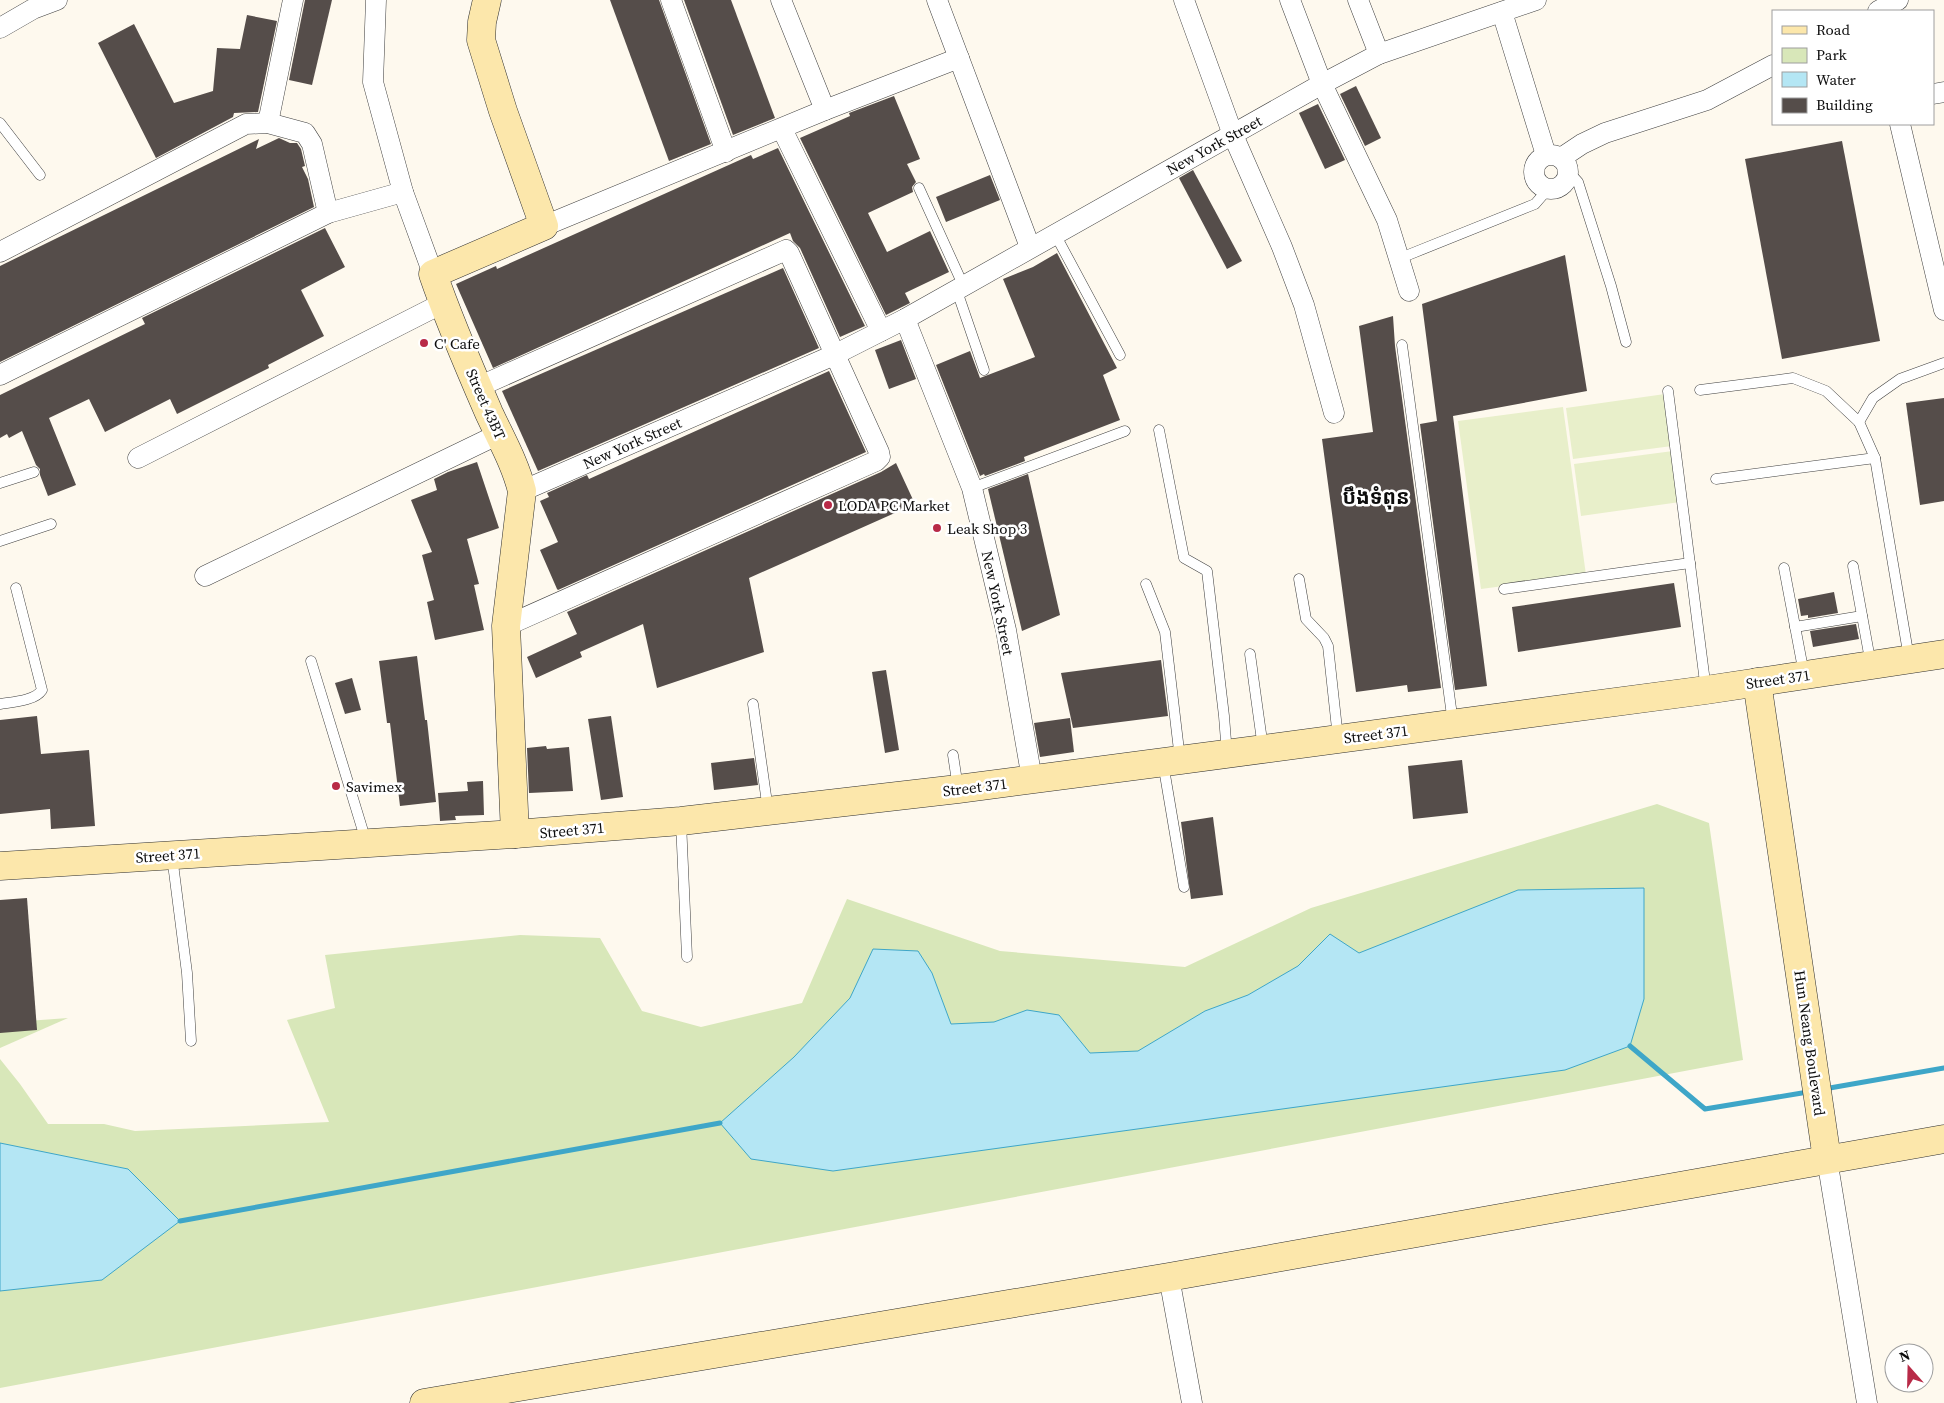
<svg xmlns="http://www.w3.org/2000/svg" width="1944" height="1403" font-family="'Source Serif 4','Noto Sans Khmer',serif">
<rect width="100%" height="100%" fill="#fef9ee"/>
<!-- green -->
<g fill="#d8e7b9">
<path d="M 1657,804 L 1709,823 L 1743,1060 L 0,1388 L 0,1059 L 20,1084 L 48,1124 L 104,1124 L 135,1131 L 329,1122 L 287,1020 L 335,1008 L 325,955 L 520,935 L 600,938 L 642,1011 L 701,1027 L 802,1003 L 847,899 L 1000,951 L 1185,967 L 1311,908 Z"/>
<path d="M 68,1018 L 0,1048 L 0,1023 Z"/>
</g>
<!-- pitch -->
<g fill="#e8efca">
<path d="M 1665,394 L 1672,446 L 1573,459 L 1566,408 Z"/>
<path d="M 1563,407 L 1586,575 L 1481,589 L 1458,421 Z"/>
<path d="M 1673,451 L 1680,502 L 1581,516 L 1574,464 Z"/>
</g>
<!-- water -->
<g fill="#b4e6f4" stroke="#3ea6c8">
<path d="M 1644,888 L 1644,999 L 1630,1046 L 1565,1070 L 833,1171 L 751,1159 L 720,1123 L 794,1057 L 850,998 L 873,949 L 918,951 L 932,973 L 951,1024 L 994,1022 L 1027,1010 L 1059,1015 L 1090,1053 L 1138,1051 L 1205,1011 L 1248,995 L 1298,966 L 1330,934 L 1359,953 L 1518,890 Z"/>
<path d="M 0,1143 L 128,1169 L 180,1221 L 102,1280 L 0,1291 Z"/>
</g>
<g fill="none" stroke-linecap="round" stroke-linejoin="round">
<!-- stream -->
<g stroke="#3ea6c8" stroke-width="5">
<path d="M 1630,1046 L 1705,1109 L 1808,1092"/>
<path d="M 1824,1089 L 1944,1068"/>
<path d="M 180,1221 L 720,1123"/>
</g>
</g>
<!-- building -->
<g fill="#554d4a">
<path d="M 305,0 L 332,0 L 312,85 L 289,80 Z"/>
<path d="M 610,0 L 659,0 L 711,144 L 669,161 Z"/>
<path d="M 684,0 L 731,0 L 775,118 L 733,135 Z"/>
<path d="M 247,15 L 277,21 L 258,112 L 234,113 L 233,117 L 156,158 L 98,43 L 134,24 L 174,103 L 213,91 L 217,48 L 240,49 Z"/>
<path d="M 1356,86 L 1381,138 L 1365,146 L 1340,94 Z"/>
<path d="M 894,96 L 920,159 L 907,164 L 916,182 L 912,187 L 913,192 L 868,213 L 887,252 L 930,231 L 949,272 L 905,293 L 910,303 L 886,315 L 800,138 L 850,116 L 849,113 Z"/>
<path d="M 1318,104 L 1345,160 L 1325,169 L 1299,113 Z"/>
<path d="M 279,138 L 290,143 L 297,143 L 301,149 L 305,166 L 302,167 L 308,179 L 314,207 L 0,362 L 0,266 L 259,139 L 256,149 Z"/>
<path d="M 1842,141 L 1880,341 L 1782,359 L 1745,159 Z"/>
<path d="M 778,148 L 865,326 L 840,337 L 800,248 L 793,241 L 790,233 L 493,368 L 456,284 L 496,266 L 497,269 L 751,155 L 753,159 Z"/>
<path d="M 1193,170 L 1242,261 L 1227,269 L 1179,178 Z"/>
<path d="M 990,175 L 1000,200 L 946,222 L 936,197 Z"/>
<path d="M 325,228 L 345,267 L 301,290 L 324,336 L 268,365 L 269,368 L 177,414 L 170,399 L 105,432 L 89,399 L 49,418 L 76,485 L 48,496 L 40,475 L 40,469 L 36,465 L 22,431 L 9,438 L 7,434 L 0,438 L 0,395 L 145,324 L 142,318 Z"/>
<path d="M 1057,253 L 1117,368 L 1103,375 L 1120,420 L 1024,457 L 1025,461 L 985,476 L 984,474 L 980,476 L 936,365 L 970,351 L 980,378 L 1035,357 L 1003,279 L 1033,267 Z"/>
<path d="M 1565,255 L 1587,391 L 1453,416 L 1487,686 L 1455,690 L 1420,424 L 1437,421 L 1422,304 Z"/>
<path d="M 783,268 L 819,348 L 538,471 L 502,391 Z"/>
<path d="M 1393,316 L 1395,346 L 1441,688 L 1408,692 L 1407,685 L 1356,692 L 1322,439 L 1373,432 L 1359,326 Z"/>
<path d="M 901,340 L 916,379 L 889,389 L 875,350 Z"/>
<path d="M 829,371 L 866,452 L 558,590 L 557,589 L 540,550 L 558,542 L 540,501 L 549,497 L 547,493 L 587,475 L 589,479 Z"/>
<path d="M 1944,398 L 1944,501 L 1920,505 L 1906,403 Z"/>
<path d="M 477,462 L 499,528 L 467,539 L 479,584 L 474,585 L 484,630 L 435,640 L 427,602 L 434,600 L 422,555 L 432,552 L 411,500 L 437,490 L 434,479 L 448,472 Z"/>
<path d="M 896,463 L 915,504 L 749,578 L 764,652 L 657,688 L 643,624 L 580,652 L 582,657 L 536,678 L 527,657 L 577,634 L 567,612 L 881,472 Z"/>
<path d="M 1028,474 L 1060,615 L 1022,631 L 988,489 Z"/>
<path d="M 1674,583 L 1681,627 L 1518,652 L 1512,607 Z"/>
<path d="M 1834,592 L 1838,613 L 1808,618 L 1808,615 L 1801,616 L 1798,599 Z"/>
<path d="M 1856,624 L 1859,639 L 1813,647 L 1810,631 Z"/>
<path d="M 417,656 L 425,720 L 427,720 L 436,802 L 400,806 L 390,723 L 387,723 L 379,661 Z"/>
<path d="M 1161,660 L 1168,716 L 1073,728 L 1061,673 Z"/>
<path d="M 886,670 L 899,750 L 885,753 L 872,672 Z"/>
<path d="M 352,678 L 361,710 L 345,714 L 335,683 Z"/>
<path d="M 37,716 L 41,754 L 89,750 L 95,826 L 51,829 L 50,809 L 0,814 L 0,720 Z"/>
<path d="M 611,716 L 623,797 L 601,800 L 588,719 Z"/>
<path d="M 1070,718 L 1074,752 L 1040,757 L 1034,723 Z"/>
<path d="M 546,746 L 547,749 L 569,747 L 573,791 L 529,793 L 527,748 Z"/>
<path d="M 754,758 L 758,785 L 714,790 L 711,763 Z"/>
<path d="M 1462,760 L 1468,813 L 1413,819 L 1408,766 Z"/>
<path d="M 483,781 L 484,815 L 455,816 L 456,820 L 440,821 L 438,793 L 468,791 L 467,782 Z"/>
<path d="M 1213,817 L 1223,895 L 1191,899 L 1181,822 Z"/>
<path d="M 27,898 L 37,1030 L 0,1033 L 0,900 Z"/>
</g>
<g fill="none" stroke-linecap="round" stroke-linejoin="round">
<defs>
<g id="lane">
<path d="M 0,123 L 40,175"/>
<path d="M 1568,171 L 1578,182 L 1611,286 L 1626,342"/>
<path d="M 919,188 L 964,287"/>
<path d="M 1055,234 L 1120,355"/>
<path d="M 1408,255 L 1535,204 L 1548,189"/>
<path d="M 957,291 L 984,370"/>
<path d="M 1402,345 L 1453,723"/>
<path d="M 1700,390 L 1793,378 L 1826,391 L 1859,422 L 1875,458 L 1909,658"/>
<path d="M 1668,391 L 1706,690"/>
<path d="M 1859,422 L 1873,398 L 1900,379 L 1944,363"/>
<path d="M 1159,430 L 1184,558 L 1207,571 L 1224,716 L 1227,754"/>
<path d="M 1716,479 L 1875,458"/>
<path d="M 0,483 L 34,472"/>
<path d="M 972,488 L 1125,431"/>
<path d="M 0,541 L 51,524"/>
<path d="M 1853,566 L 1871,665"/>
<path d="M 1784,568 L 1804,674"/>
<path d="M 1299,579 L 1306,619 L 1324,638 L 1328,646 L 1338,738"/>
<path d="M 1146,584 L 1165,632 L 1180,759"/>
<path d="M 1504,589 L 1690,563"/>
<path d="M 1795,627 L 1862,616"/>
<path d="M 1250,654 L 1263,748"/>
<path d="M 311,661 L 366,841"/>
<path d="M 0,704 C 12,702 35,701 42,690 L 16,588"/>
<path d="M 753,704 L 768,810"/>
<path d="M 953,755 L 958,788"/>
<path d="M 1163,763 L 1184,887"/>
<path d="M 681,822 L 687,957"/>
<path d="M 172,856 L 187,973 L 191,1041"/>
</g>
<g id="street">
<path d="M 376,0 L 373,82 L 403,192 L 433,274"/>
<path d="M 671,0 L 726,152"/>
<path d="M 781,0 L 825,110"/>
<path d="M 937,0 L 1030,247"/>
<path d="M 1184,0 L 1233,135 L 1282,247 L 1304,305 L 1334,413"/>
<path d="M 1290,0 L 1322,84 L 1387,220 L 1409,291"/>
<path d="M 1358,0 L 1379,54"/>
<path d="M 1878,11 L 1898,0"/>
<path d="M 1502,12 L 1546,155"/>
<path d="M 0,28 L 33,9 L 57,0"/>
<path d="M 1933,94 L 1944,92"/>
<path d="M 268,123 L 293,0"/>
<path d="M 1900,124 L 1944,310"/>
<path d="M 782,129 L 881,331"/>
<circle cx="1551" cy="172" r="17"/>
<path d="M 1561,158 L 1582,144 L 1605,133 L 1707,100 L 1773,65"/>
<path d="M 544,226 L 825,110 L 959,58"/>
<path d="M 0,252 L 246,124 L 268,123 L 305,133 L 312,144 L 328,213"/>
<path d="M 905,319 L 972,488 L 1006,630 L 1032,779"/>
<path d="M 0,375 L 328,213 L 403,192"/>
<path d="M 478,387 L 786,250 L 789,253 L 879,452 L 880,457 L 876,461 L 506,626"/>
<path d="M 138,458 L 443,303"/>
<path d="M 522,491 L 834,355 L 905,319 L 1322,84 L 1379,54 L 1536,0"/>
<path d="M 205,576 L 499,434"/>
<path d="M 1827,1159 L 1867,1403"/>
<path d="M 1169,1277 L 1192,1403"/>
</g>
<g id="secondary">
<path d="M 487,0 L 482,22 L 481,40 L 503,111 L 544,226 L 433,274 C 449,321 469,367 489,413 C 501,439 515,463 522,491 L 506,626 L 515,834"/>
<path d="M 1757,682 L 1827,1159"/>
<path d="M 0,866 L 515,834 L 681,821 L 958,789 L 1180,760 L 1706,690 L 1944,654"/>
<path d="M 424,1403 L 1169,1277 L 1944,1139"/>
</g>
</defs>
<!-- lane casing -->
<use href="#lane" stroke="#404040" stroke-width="11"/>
<!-- street casing -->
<use href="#street" stroke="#404040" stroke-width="21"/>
<!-- secondary casing -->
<use href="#secondary" stroke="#2f2f2f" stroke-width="29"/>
<!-- lane -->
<use href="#lane" stroke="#fff" stroke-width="10"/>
<!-- street -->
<use href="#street" stroke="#fff" stroke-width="20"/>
<!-- secondary -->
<use href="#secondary" stroke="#fce7ab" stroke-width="28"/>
</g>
<!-- markers -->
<g fill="#b82a47" stroke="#fff" stroke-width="2">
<circle cx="424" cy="343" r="5"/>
<circle cx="828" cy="505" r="5"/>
<circle cx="937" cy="528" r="5"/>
<circle cx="336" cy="786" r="5"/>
</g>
<g text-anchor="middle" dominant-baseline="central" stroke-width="5" stroke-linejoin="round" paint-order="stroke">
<!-- street labels -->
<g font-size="15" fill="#0d0d0d" stroke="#fff">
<text transform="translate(1214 145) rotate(-29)">New York Street</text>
<text transform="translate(486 404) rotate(66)">Street 43BT</text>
<text transform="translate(632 443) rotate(-24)">New York Street</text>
<text transform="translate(998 603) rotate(78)">New York Street</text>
<text transform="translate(1778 679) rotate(-8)">Street 371</text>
<text transform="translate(1376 734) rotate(-7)">Street 371</text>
<text transform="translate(975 787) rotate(-7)">Street 371</text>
<text transform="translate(572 830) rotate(-5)">Street 371</text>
<text transform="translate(168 855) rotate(-4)">Street 371</text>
<text transform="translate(1810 1043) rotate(82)">Hun Neang Boulevard</text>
</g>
<!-- poi labels -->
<g font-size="15" fill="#0d0d0d" stroke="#fff" text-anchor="start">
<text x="434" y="343">C' Cafe</text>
<text x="838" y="505">LODA PC Market</text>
<text x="947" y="528">Leak Shop 3</text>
<text x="346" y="786">Savimex</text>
</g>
<!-- district labels -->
<g font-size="20" font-weight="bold" fill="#0d0d0d" stroke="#fff">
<text x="1376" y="497">បឹងទំពុន</text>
</g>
</g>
<!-- legend -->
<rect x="1772" y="10" width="162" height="115" fill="#ffffff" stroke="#9e9e9e"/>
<rect x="1782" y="26" width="25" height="8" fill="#fce7ab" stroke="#9e9e9e"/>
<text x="1816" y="35" font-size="15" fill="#0d0d0d">Road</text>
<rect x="1782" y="48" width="25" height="15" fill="#d8e7b9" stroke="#9e9e9e"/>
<text x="1816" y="60" font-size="15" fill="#0d0d0d">Park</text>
<rect x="1782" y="72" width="25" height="15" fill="#b4e6f4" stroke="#9e9e9e"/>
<text x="1816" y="85" font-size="15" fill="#0d0d0d">Water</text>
<rect x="1782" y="98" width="25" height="15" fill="#554d4a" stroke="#9e9e9e"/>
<text x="1816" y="110" font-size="15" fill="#0d0d0d">Building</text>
<!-- north arrow -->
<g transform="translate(1909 1368) rotate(340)"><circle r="24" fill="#ffffff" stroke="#9e9e9e"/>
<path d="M0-4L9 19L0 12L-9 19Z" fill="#b82a47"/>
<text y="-8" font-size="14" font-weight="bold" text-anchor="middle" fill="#0d0d0d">N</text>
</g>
</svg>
